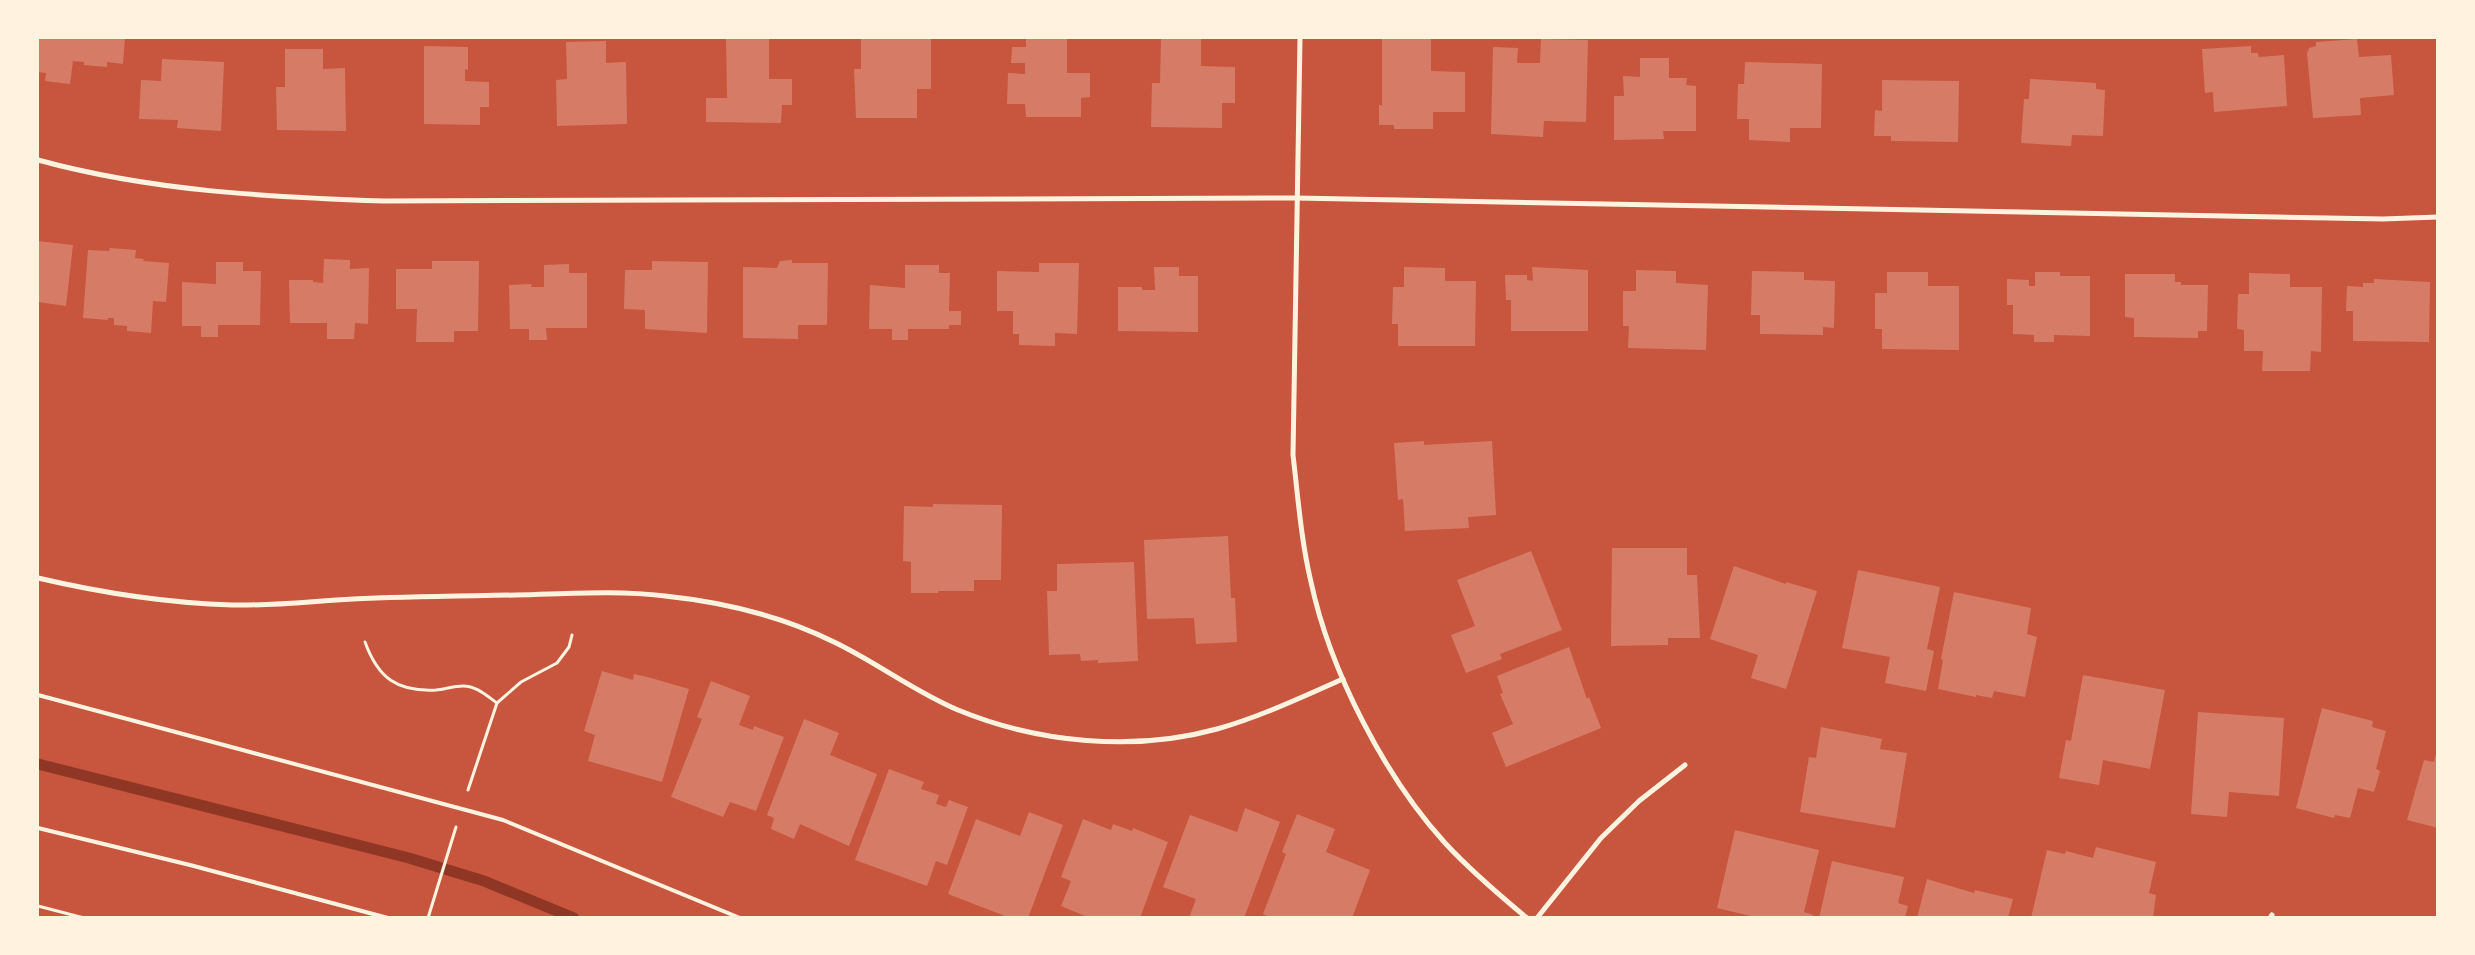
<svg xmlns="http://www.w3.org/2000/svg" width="2475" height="955" font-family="Mulish,sans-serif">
<rect width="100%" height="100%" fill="#c8553d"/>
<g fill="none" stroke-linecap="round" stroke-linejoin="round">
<!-- stream -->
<path stroke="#8f3625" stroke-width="11" d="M 38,764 L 409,858 L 484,881 L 574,918"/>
</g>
<!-- building -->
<g fill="#d67c66">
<path d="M 38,38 L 125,38 L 123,64 L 107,62 L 107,67 L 84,65 L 84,62 L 73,61 L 70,84 L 45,81 L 46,73 L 38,72 Z"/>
<path d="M 726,38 L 769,38 L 769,79 L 792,79 L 792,105 L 782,105 L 781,123 L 706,122 L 706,98 L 727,98 Z"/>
<path d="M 861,38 L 931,38 L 931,89 L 917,89 L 917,118 L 856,118 L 854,69 L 861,69 Z"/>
<path d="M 1026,38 L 1067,38 L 1067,73 L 1090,73 L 1090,97 L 1081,98 L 1081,117 L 1026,117 L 1025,104 L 1007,104 L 1008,73 L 1025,74 L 1025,63 L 1011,63 L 1012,47 L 1026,47 Z"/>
<path d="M 1161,38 L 1201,38 L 1201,66 L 1235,67 L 1235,103 L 1222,103 L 1222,128 L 1151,127 L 1152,83 L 1160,83 Z"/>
<path d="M 1382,38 L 1431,38 L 1431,71 L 1465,72 L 1465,112 L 1433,112 L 1433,129 L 1394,129 L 1394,125 L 1379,125 L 1379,105 L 1382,105 Z"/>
<path d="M 1541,39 L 1588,40 L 1586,122 L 1544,121 L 1543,137 L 1491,134 L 1493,47 L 1518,48 L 1517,63 L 1540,63 Z"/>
<path d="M 2357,39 L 2359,57 L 2391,55 L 2394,95 L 2360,98 L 2361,115 L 2313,118 L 2307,53 L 2309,48 L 2316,46 L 2316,42 Z"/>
<path d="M 606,41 L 606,63 L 626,62 L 627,124 L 557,126 L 556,80 L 567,79 L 566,42 Z"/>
<path d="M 424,46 L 468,47 L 468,70 L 465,69 L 465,81 L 489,82 L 489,107 L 480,107 L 480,125 L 424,124 Z"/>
<path d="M 2251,46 L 2251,53 L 2258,53 L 2259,57 L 2284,55 L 2287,106 L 2214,112 L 2213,92 L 2205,93 L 2202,49 Z"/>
<path d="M 285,49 L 323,49 L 323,69 L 345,68 L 346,131 L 277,130 L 276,87 L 285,87 Z"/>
<path d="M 1640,58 L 1669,58 L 1669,78 L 1687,78 L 1686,85 L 1696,86 L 1696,131 L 1663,131 L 1664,139 L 1614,140 L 1614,96 L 1624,96 L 1623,76 L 1640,77 Z"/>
<path d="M 162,59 L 224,62 L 221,131 L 177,128 L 178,120 L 139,119 L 141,80 L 161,81 Z"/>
<path d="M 1745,62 L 1822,64 L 1821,128 L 1790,128 L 1790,142 L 1749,140 L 1749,119 L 1737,119 L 1738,84 L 1744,84 Z"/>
<path d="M 2030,79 L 2096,83 L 2096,89 L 2105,90 L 2103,136 L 2072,135 L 2071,146 L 2021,143 L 2024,99 L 2029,99 Z"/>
<path d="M 1882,80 L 1959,81 L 1958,142 L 1891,141 L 1891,136 L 1874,136 L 1875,110 L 1882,111 Z"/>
<path d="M 38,241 L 73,245 L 66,306 L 38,302 Z"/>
<path d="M 110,248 L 136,250 L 135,258 L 144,259 L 143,261 L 169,263 L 166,302 L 153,301 L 151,333 L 127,331 L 127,326 L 114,325 L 114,318 L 108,318 L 108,320 L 83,318 L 88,250 L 109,251 Z"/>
<path d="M 324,259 L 350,260 L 350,269 L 369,268 L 368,324 L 355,323 L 354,339 L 327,339 L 327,323 L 290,323 L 289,280 L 313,280 L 313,282 L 323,283 Z"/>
<path d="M 792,260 L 792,263 L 828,263 L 827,325 L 798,325 L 798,339 L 743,338 L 743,267 L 777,268 L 780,261 Z"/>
<path d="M 432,261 L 479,261 L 478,331 L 454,331 L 454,342 L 416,342 L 417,309 L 396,309 L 396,269 L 432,269 Z"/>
<path d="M 652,261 L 708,262 L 707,333 L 645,329 L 645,310 L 624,309 L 625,270 L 652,270 Z"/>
<path d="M 216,262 L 243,262 L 243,271 L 261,271 L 260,325 L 218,325 L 218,337 L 201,337 L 201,326 L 182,326 L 182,282 L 216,284 Z"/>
<path d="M 1039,263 L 1079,263 L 1077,334 L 1055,333 L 1055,346 L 1019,345 L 1019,334 L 1013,334 L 1013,311 L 997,311 L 997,271 L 1039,272 Z"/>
<path d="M 569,264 L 569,273 L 587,273 L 587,328 L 546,328 L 547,340 L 529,340 L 529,329 L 510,329 L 509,285 L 532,284 L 531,287 L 544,287 L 544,265 Z"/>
<path d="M 905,265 L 939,265 L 939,273 L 950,273 L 949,311 L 961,311 L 961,325 L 949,325 L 949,329 L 908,329 L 908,340 L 892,340 L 892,329 L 869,329 L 870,285 L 905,288 Z"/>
<path d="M 1154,267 L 1179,267 L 1179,276 L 1198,276 L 1198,332 L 1118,331 L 1118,287 L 1142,287 L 1142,290 L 1155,290 Z"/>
<path d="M 1404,267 L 1445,268 L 1445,281 L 1476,281 L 1475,346 L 1398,346 L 1398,324 L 1392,324 L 1393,287 L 1404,287 Z"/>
<path d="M 1532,267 L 1588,270 L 1588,331 L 1511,331 L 1511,300 L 1506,300 L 1505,275 L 1527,275 L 1527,280 L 1533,281 Z"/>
<path d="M 1636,270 L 1676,271 L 1676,283 L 1708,285 L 1706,350 L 1628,348 L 1629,326 L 1623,326 L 1623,291 L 1636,291 Z"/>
<path d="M 1752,271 L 1804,272 L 1804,280 L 1835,281 L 1834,328 L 1823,327 L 1823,335 L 1760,334 L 1760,315 L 1751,315 Z"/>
<path d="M 1887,272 L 1928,272 L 1928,286 L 1959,286 L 1959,350 L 1882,349 L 1882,329 L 1875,329 L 1875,293 L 1887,293 Z"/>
<path d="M 2035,272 L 2060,272 L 2060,276 L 2090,276 L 2090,336 L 2054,335 L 2054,342 L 2034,342 L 2034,335 L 2013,334 L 2013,305 L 2007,305 L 2007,279 L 2029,280 L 2029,286 L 2035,286 Z"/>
<path d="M 2249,273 L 2290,274 L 2290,287 L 2322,287 L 2321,352 L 2311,351 L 2310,371 L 2262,371 L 2263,351 L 2244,351 L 2244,330 L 2237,329 L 2238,294 L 2249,294 Z"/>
<path d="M 2125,274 L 2175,274 L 2175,282 L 2181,282 L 2181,285 L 2208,285 L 2207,331 L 2198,331 L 2198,338 L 2134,337 L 2134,318 L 2125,317 Z"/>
<path d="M 2374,279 L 2430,282 L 2429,342 L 2353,341 L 2353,311 L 2346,311 L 2347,286 L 2363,287 L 2363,283 L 2374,283 Z"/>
<path d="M 1424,441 L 1424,445 L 1492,441 L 1496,515 L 1468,517 L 1469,528 L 1405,531 L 1403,499 L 1398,500 L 1394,443 Z"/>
<path d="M 933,504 L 1002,505 L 1001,580 L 974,580 L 974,591 L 938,591 L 938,593 L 911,593 L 911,562 L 903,561 L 904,506 L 933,507 Z"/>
<path d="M 1228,536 L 1231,598 L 1235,598 L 1237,642 L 1196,644 L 1194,618 L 1147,619 L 1144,540 Z"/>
<path d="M 1612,548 L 1687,548 L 1687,575 L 1697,575 L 1700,638 L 1668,638 L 1668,645 L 1611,646 Z"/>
<path d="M 1531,551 L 1562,630 L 1500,654 L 1502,659 L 1466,673 L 1451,635 L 1475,626 L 1457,580 Z"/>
<path d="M 1134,562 L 1138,661 L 1098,663 L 1098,660 L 1081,661 L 1080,654 L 1049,655 L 1047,591 L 1057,591 L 1057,564 Z"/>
<path d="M 1734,566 L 1786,584 L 1786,582 L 1817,591 L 1786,689 L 1751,678 L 1758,655 L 1710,639 Z"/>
<path d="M 1858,570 L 1940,587 L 1927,649 L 1934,651 L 1926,691 L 1885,683 L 1890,657 L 1842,648 Z"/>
<path d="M 1954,592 L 2031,608 L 2027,634 L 2037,637 L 2025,697 L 1994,691 L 1992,698 L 1976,695 L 1976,697 L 1938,689 L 1943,660 L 1941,659 Z"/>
<path d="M 1569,647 L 1587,699 L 1589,697 L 1601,728 L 1506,767 L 1492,733 L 1513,724 L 1500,694 L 1503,693 L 1497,676 Z"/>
<path d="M 602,671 L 633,680 L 634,674 L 651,678 L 689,689 L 662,782 L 588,761 L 595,735 L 584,731 Z"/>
<path d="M 2083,675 L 2165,690 L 2150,769 L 2103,760 L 2099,785 L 2059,778 L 2066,740 L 2071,741 Z"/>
<path d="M 711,681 L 750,696 L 739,725 L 753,730 L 754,726 L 784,737 L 756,811 L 730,802 L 723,817 L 671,797 L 702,719 L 697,717 Z"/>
<path d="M 2322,708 L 2373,721 L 2372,727 L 2386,731 L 2376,769 L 2380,771 L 2374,792 L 2358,788 L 2350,818 L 2335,815 L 2334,818 L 2296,808 Z"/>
<path d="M 2198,712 L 2284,718 L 2279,796 L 2229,792 L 2227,817 L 2191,814 Z"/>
<path d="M 804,719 L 839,733 L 830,755 L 877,774 L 849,846 L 800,824 L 794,839 L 771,829 L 774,818 L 767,815 Z"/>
<path d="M 1821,727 L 1882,739 L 1880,749 L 1907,753 L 1895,828 L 1800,812 L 1809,757 L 1816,758 Z"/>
<path d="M 2437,750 L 2438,750 L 2438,828 L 2407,820 L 2424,760 L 2434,762 Z"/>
<path d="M 889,769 L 924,782 L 921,789 L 939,795 L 936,804 L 946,807 L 949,800 L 968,807 L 947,865 L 936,861 L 927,886 L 855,860 Z"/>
<path d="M 1245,808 L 1280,822 L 1244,918 L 1189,918 L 1196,899 L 1163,887 L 1190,815 L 1237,832 Z"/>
<path d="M 1029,812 L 1063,825 L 1028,918 L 1010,918 L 948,894 L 976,819 L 1020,836 Z"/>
<path d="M 1297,814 L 1335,829 L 1326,852 L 1370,870 L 1352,918 L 1271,918 L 1263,914 L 1286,854 L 1282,852 Z"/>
<path d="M 1083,819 L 1111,830 L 1113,824 L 1132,831 L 1133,828 L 1168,842 L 1140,918 L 1090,918 L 1061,906 L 1071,881 L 1061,877 Z"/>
<path d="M 1735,830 L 1819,850 L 1804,912 L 1813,915 L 1812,918 L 1759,918 L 1717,908 Z"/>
<path d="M 2096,847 L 2156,862 L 2149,893 L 2156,895 L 2153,918 L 2031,918 L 2047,850 L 2065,854 L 2066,851 L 2093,858 Z"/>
<path d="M 1832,861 L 1904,877 L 1898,903 L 1908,906 L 1905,918 L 1819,918 Z"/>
<path d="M 1927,879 L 1974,893 L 1975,890 L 2013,899 L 2008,918 L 1917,918 Z"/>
</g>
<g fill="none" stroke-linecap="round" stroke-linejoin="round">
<!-- path -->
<g stroke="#fff3e0" stroke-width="3">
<path d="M 365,642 C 378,678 397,692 436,690 C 445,689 454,686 463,686 C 477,686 487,696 497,703"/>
<path d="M 468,790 L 497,703 L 521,682 L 557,663 L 569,647 L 572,635"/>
<path d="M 38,906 L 84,918"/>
<path d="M 428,918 L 456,827"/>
</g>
<!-- service -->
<g stroke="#fff3e0" stroke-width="4">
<path d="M 38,695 L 503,820 L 740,918"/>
<path d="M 38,828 L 190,865 L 388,918"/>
</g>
<!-- minor -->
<g stroke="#fff3e0" stroke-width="5">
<path d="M 1300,38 L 1293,455 C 1298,497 1301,540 1311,582 C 1330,671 1385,777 1445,843 C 1470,870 1498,894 1527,918"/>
<path d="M 38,160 C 151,191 267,197 384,201 L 1296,198 L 2383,219 L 2438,217"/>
<path d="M 38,578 C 102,593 166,603 232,605 C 272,606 313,601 353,599 C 408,596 462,596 516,595 C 565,594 616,590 665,596 C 722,602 782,616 834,642 C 876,662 915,692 958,710 C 1038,743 1134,752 1217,729 C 1260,717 1302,697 1343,679"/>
<path d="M 1537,918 L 1601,838 L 1639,801 L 1685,765"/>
<path d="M 2270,918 L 2272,915"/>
</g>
</g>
<!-- border -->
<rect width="2475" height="955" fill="none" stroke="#fff3e0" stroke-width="78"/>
</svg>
